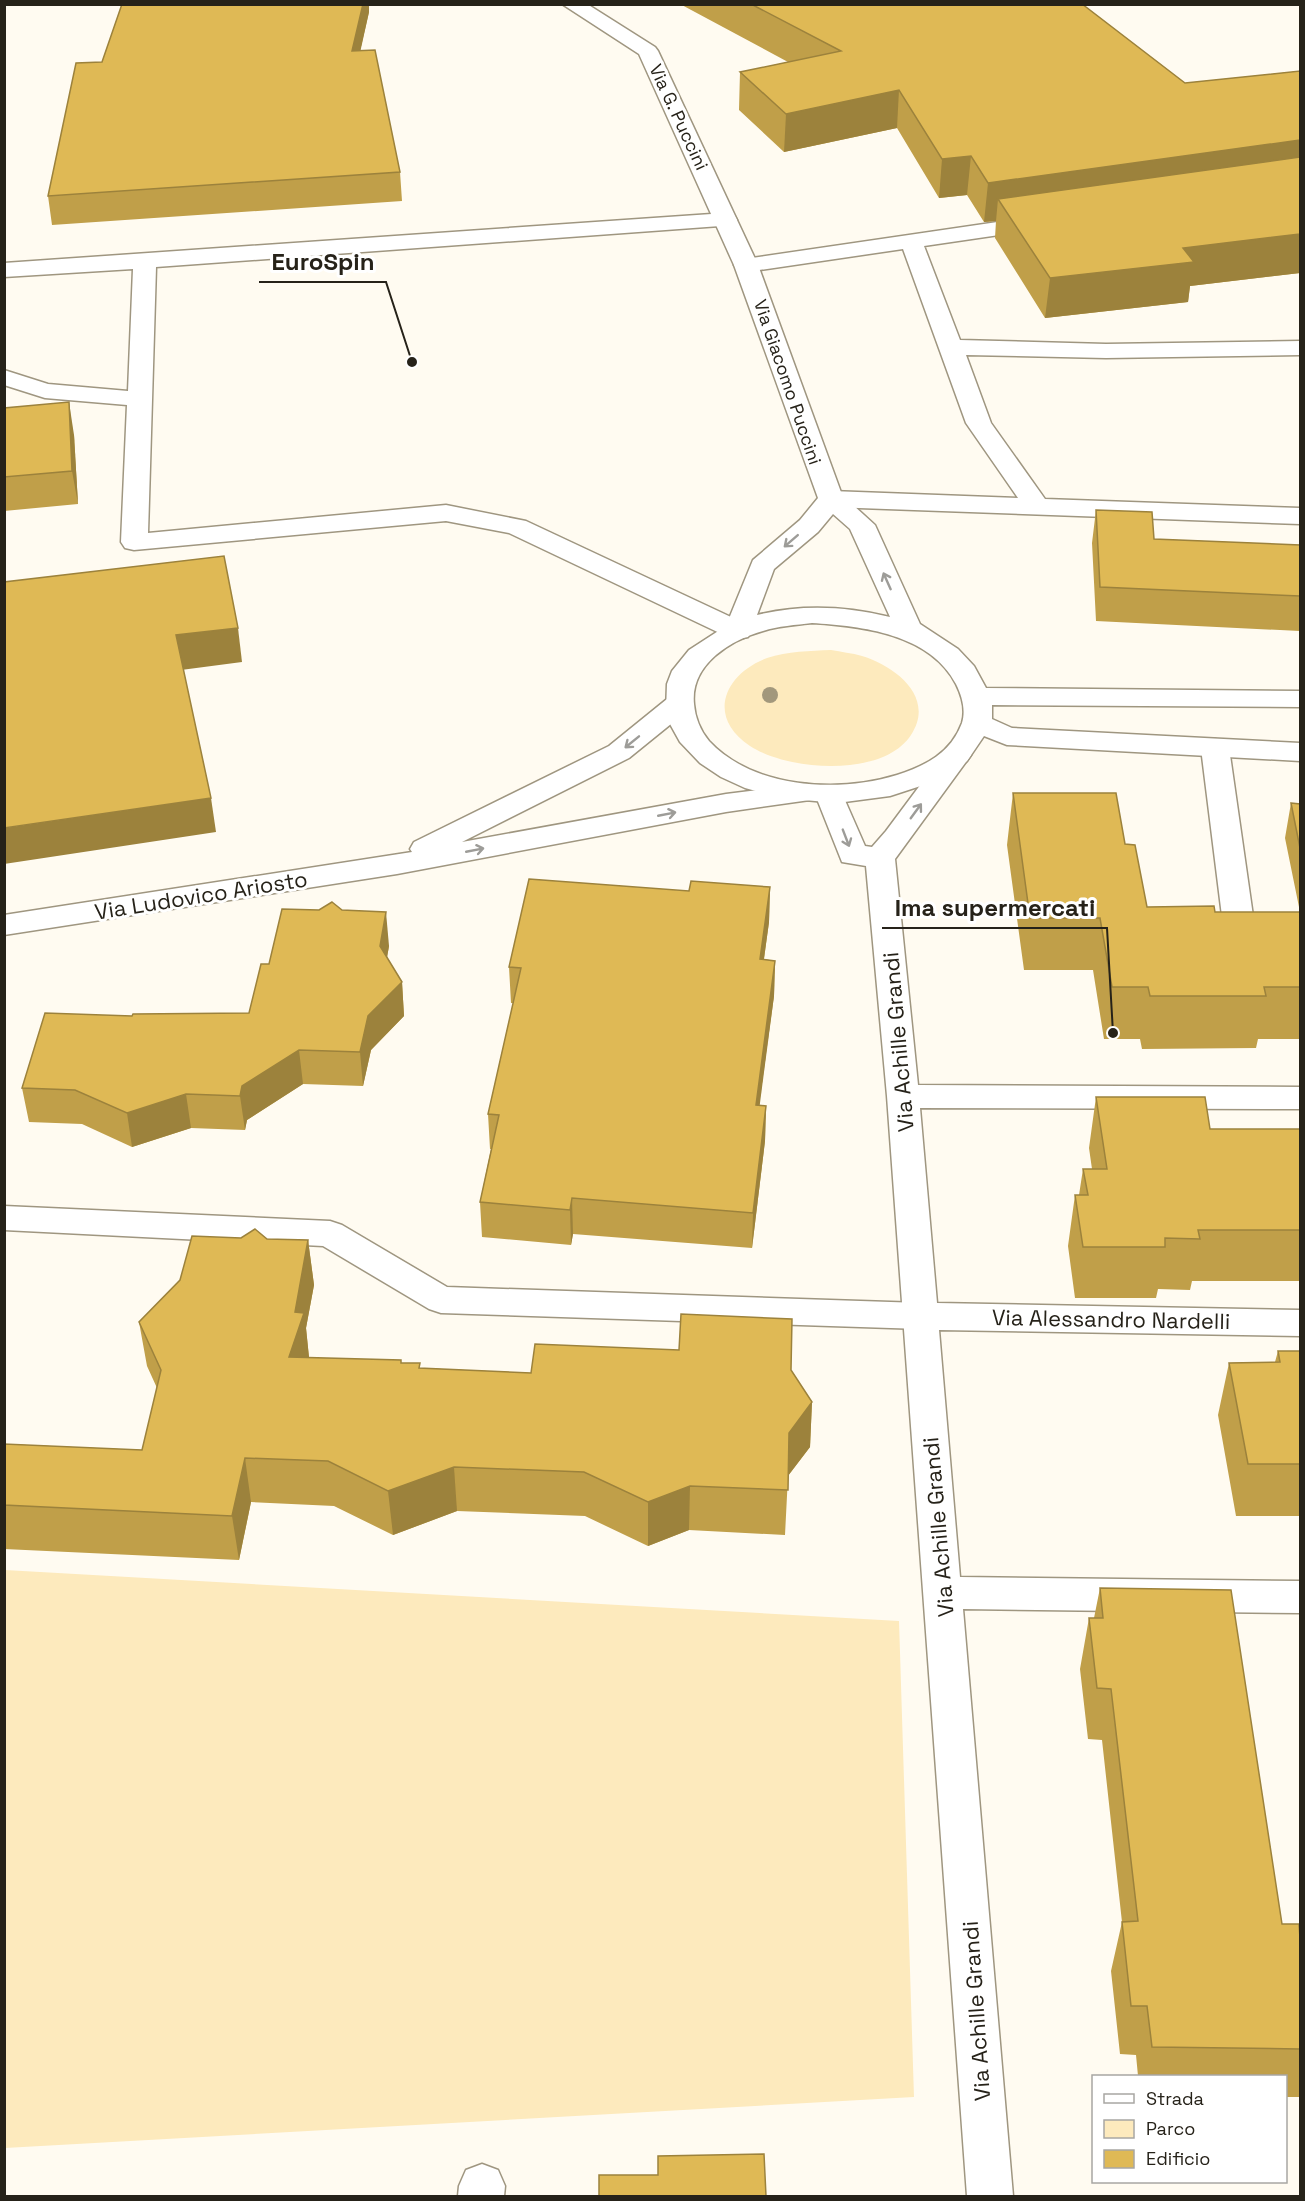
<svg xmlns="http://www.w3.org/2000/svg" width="1305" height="2201" font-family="'Space Grotesk',sans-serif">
<rect width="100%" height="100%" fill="#fffbf1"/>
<!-- green -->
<g fill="#fdeabd">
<path d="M 831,650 C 841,652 852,653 862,656 C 895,666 936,697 911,735 C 883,778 788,771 750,746 C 706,717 724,674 767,658 C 788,651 810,651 831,650 Z"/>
<path d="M 5,1570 L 899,1621 L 914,2097 L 5,2148 Z"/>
</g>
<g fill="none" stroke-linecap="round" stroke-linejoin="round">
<defs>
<path id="service" d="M 4,1206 L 330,1221 L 342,1225 L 447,1287 L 921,1303 L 934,1307 L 939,1316 L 934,1325 L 921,1329 L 441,1313 L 429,1309 L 323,1246 L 4,1230 Z"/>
<g id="minor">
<path d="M 726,213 L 734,215 L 737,220 L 734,225 L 156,267 L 148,533 L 446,505 L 526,521 L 748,625 L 752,631 L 748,637 L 738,639 L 728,637 L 509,533 L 446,521 L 134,550 L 125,548 L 121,542 L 127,405 L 45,398 L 4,385 L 4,370 L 48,384 L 128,391 L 133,269 L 4,277 L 4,263 Z"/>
<path d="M 1038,216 L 1046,218 L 1049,223 L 1046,228 L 924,246 L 960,340 L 1106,344 L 1300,341 L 1300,355 L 1106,358 L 966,355 L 991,423 L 1045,499 L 1300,508 L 1300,524 L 831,507 L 822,505 L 818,499 L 822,493 L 831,491 L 1018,498 L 966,423 L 903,249 L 746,272 L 738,270 L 734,265 L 738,260 Z"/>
<path d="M 677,696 L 687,699 L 691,705 L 687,711 L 629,758 L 462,842 L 726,794 L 806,784 L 816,787 L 819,790 L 830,786 L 840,789 L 865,846 L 872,847 L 886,831 L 947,749 L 957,746 L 967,749 L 971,755 L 895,859 L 918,1085 L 1300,1087 L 1300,1109 L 920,1108 L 937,1303 L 1300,1310 L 1300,1336 L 939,1330 L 960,1577 L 1300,1581 L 1300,1613 L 963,1609 L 1013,2196 L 967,2196 L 887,1096 L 866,866 L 842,862 L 817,799 L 726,812 L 397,874 L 4,935 L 4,915 L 412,852 L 410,849 L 414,842 L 609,746 L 667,699 Z"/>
<path d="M 1215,739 L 1225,742 L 1229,748 L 1254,923 L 1300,927 L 1300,947 L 1229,939 L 1224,932 L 1201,748 L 1205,742 Z"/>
<path d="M 482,2164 L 498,2170 L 505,2186 L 504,2196 L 458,2196 L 459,2186 L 466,2170 Z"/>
</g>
<path id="tertiary" d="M 562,4 L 587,4 L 655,47 L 658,51 L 758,265 L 842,495 L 875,525 L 920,624 L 958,649 L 974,666 L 986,688 L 1300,691 L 1300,707 L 992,705 L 992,719 L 1012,728 L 1300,743 L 1300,761 L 1007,745 L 984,736 L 967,761 L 942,779 L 890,796 L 837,803 L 782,798 L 745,788 L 721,777 L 700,763 L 680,742 L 670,724 L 666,711 L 667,684 L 672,671 L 689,650 L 726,626 L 753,560 L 800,520 L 818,498 L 734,265 L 639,54 ZM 833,514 L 850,529 L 890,617 C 845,606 802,604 757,615 L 774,569 L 818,532 ZM 812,623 C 862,626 930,634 956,684 C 962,696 966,710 962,723 C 951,753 925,766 897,775 C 838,793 754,789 709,741 C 700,730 695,717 694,704 C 690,665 730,640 763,631 C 778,626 796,625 812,623 Z"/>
</defs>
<!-- service casing -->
<use href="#service" stroke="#9f9680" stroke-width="3"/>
<!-- minor casing -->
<use href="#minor" stroke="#9f9680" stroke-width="3"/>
<!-- tertiary casing -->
<use href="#tertiary" stroke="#9f9680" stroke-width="3"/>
<!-- service -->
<use href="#service" fill="#fff" fill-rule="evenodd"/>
<!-- minor -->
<use href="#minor" fill="#fff" fill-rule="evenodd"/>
<!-- tertiary -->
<use href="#tertiary" fill="#fff" fill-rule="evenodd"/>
</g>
<!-- trees -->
<circle fill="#a2987c" cx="770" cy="695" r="8"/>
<!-- wall -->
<g fill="#c09f49">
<path d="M 122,4 L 369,4 L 369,12 L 360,51 L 400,172 L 402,201 L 52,225 L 48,196 L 102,62 Z"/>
<path d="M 680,4 L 1082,4 L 1185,83 L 1300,71 L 1300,273 L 1190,286 L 1188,302 L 1045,318 L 995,238 L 996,221 L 984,222 L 967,195 L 939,198 L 897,128 L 784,152 L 739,110 L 740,72 L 788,62 Z"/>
<path d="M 4,408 L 74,435 L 78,504 L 4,511 Z"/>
<path d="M 1096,510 L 1154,539 L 1300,545 L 1300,631 L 1096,621 L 1092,543 Z"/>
<path d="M 1013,793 L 1125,844 L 1147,907 L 1215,912 L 1300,912 L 1285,838 L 1291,803 L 1300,804 L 1300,1039 L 1258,1039 L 1256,1048 L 1142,1049 L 1140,1039 L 1104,1039 L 1093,970 L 1024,970 L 1007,845 Z"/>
<path d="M 770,887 L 769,922 L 764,959 L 775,961 L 774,996 L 759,1105 L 766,1106 L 765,1141 L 752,1248 L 573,1234 L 571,1245 L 482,1237 L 480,1202 L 491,1149 L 490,1149 L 488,1114 L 513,1003 L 511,1003 L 509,967 L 689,891 Z"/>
<path d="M 389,946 L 387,957 L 402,982 L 404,1016 L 371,1050 L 363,1086 L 303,1084 L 247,1120 L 245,1130 L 191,1128 L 132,1147 L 82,1124 L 29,1122 L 22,1088 L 132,1016 L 249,1013 L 269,964 Z"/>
<path d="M 1096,1097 L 1210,1129 L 1300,1129 L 1300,1281 L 1192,1281 L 1190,1290 L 1158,1289 L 1156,1298 L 1075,1298 L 1068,1246 L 1075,1195 L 1079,1195 L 1083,1169 L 1092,1169 L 1089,1148 Z"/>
<path d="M 241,1238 L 308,1240 L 314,1285 L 306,1328 L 309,1358 L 401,1363 L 420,1368 L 531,1373 L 791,1370 L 812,1402 L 810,1447 L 788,1476 L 785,1535 L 689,1530 L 648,1546 L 585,1516 L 457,1511 L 393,1535 L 334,1506 L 251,1502 L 239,1560 L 4,1549 L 4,1444 L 142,1450 L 157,1388 L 147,1366 L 139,1322 Z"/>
<path d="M 1278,1351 L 1300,1351 L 1300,1516 L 1236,1516 L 1218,1415 L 1229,1363 L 1275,1362 Z"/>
<path d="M 1100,1588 L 1282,1924 L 1300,1938 L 1300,2097 L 1286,2097 L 1286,2076 L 1138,2076 L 1136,2055 L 1120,2054 L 1111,1971 L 1122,1922 L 1102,1740 L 1088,1739 L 1080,1669 L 1089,1618 L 1094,1618 Z"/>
</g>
<!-- shaded-wall -->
<g fill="#9c823c">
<path d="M 363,4 L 369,4 L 369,12 L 354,80 L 352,51 Z"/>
<path d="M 899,90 L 897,128 L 784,152 L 786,114 Z"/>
<path d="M 1300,140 L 1300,177 L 998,199 L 996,221 L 984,222 L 988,183 Z"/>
<path d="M 971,156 L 967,195 L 939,198 L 942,159 Z"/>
<path d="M 1300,234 L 1300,273 L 1190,286 L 1188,302 L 1045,318 L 1050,278 L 1183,248 Z"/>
<path d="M 69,402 L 74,435 L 78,504 L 72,471 Z"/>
<path d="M 238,628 L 242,662 L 181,670 L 176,635 Z"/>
<path d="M 211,798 L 216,832 L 4,864 L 4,828 Z"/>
<path d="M 770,887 L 769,922 L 759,994 L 760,959 Z"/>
<path d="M 386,912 L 389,946 L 383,980 L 380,946 Z"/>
<path d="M 775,961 L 774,996 L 755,1141 L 756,1105 Z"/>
<path d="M 402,982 L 404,1016 L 371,1050 L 363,1086 L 360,1052 L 368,1016 Z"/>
<path d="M 299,1050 L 303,1084 L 247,1120 L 245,1130 L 240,1096 L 242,1086 Z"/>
<path d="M 186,1094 L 191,1128 L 132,1147 L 127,1113 Z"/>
<path d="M 766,1106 L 765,1141 L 752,1248 L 753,1213 Z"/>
<path d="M 572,1198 L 573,1234 L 571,1245 L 570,1210 Z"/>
<path d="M 308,1240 L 314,1285 L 306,1328 L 309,1357 L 295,1402 L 289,1357 L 295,1312 Z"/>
<path d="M 812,1402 L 810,1447 L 787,1477 L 789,1433 Z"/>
<path d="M 245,1458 L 251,1502 L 239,1560 L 232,1516 Z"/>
<path d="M 454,1467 L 457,1511 L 393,1535 L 388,1491 Z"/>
<path d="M 690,1486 L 689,1530 L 648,1546 L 648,1502 Z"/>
</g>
<!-- building -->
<g fill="#dfb955" stroke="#9c823c" stroke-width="1.5">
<path d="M 122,4 L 363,4 L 352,51 L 375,50 L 400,172 L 48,196 L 76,63 L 102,62 Z"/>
<path d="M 751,4 L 1082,4 L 1185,83 L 1300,71 L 1300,140 L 988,183 L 971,156 L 942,159 L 899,90 L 786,114 L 740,72 L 841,51 Z"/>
<path d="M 1300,157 L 1300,234 L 1183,248 L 1194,262 L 1050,278 L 998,199 Z"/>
<path d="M 69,402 L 72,471 L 4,477 L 4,408 Z"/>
<path d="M 1096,510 L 1152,512 L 1154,539 L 1300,545 L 1300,596 L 1100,587 Z"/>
<path d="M 224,556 L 238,628 L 176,635 L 211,798 L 4,828 L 4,582 Z"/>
<path d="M 1013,793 L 1116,793 L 1125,844 L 1135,845 L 1147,907 L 1214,906 L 1215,912 L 1300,912 L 1300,987 L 1264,987 L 1266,996 L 1150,996 L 1148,987 L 1112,987 L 1100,918 L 1030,918 Z"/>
<path d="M 1291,803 L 1300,804 L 1300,848 Z"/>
<path d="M 529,879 L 689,891 L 691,881 L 770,887 L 760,959 L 775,961 L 756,1105 L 766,1106 L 753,1213 L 572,1198 L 570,1210 L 480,1202 L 499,1115 L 488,1114 L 521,968 L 509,967 Z"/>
<path d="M 332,902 L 342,910 L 386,912 L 380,946 L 402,982 L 368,1016 L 360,1052 L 299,1050 L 242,1086 L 240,1096 L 186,1094 L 127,1113 L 75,1090 L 22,1088 L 45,1013 L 132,1016 L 133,1014 L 249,1013 L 261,964 L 269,964 L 282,909 L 319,910 Z"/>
<path d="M 1096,1097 L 1205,1097 L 1210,1129 L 1300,1129 L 1300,1230 L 1198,1230 L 1200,1239 L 1165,1238 L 1165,1247 L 1083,1247 L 1075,1195 L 1088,1195 L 1083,1169 L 1107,1169 Z"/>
<path d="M 255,1229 L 267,1239 L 308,1240 L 295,1312 L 304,1313 L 289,1357 L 401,1360 L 401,1363 L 420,1363 L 419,1368 L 531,1373 L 535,1344 L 679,1350 L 681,1314 L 792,1319 L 791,1370 L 812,1402 L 789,1433 L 788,1490 L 690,1486 L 648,1502 L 584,1472 L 454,1467 L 388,1491 L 328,1461 L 245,1458 L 232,1516 L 4,1505 L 4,1444 L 142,1450 L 161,1370 L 139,1322 L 180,1280 L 192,1236 L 241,1238 Z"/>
<path d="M 1278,1351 L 1300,1351 L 1300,1464 L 1248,1464 L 1229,1363 L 1280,1362 Z"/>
<path d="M 1100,1588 L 1231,1590 L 1282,1924 L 1299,1924 L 1300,1938 L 1300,2049 L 1152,2047 L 1147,2006 L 1131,2006 L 1122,1922 L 1138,1921 L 1111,1689 L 1097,1688 L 1089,1618 L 1103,1618 Z"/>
<path d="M 764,2154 L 766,2196 L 599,2196 L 599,2175 L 658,2175 L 658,2156 Z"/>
</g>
<!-- one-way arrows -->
<defs><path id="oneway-shaft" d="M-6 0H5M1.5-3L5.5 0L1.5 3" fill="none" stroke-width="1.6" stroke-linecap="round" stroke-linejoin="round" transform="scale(1.5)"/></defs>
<g stroke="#9d9c98">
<use href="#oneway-shaft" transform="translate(791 541) rotate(139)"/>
<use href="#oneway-shaft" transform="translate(887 581) rotate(-114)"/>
<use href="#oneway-shaft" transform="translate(632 742) rotate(141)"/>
<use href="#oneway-shaft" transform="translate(916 811) rotate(-54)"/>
<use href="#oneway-shaft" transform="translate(667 814) rotate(-11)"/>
<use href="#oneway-shaft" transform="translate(846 838) rotate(69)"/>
<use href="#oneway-shaft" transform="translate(475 850) rotate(-11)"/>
</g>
<g text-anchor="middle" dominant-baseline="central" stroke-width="6" stroke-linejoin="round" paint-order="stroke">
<!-- far-street labels -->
<g font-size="18" fill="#262219" stroke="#fff">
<text transform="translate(679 117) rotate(65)">Via G. Puccini</text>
<text transform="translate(788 382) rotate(71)">Via Giacomo Puccini</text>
</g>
<!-- street labels -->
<g font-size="22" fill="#262219" stroke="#fff">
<text transform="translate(201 895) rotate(-9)">Via Ludovico Ariosto</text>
<text transform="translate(898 1042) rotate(-95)">Via Achille Grandi</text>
<text transform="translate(1111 1319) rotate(1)">Via Alessandro Nardelli</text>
<text transform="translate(938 1527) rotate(-95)">Via Achille Grandi</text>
<text transform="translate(976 2011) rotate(-94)">Via Achille Grandi</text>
</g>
</g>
<!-- callouts -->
<path fill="none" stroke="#262219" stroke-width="2" d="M412 362L386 282H259M1113 1033L1107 928H882"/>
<g fill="#262219" stroke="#fff" stroke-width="2">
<circle cx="412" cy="362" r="6"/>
<circle cx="1113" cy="1033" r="6"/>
</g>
<g font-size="24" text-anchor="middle" font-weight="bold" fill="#262219" stroke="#fff" stroke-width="6" stroke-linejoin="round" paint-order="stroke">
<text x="323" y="270">EuroSpin</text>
<text x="995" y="916">Ima supermercati</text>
</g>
<!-- border -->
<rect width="1305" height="2201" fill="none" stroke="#262219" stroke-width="12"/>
<!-- legend -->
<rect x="1092" y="2075" width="195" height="108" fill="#ffffff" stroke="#a8a7a3" stroke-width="1.5"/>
<rect x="1104" y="2094" width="30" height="9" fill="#ffffff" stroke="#a8a7a3" stroke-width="1.5"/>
<text x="1146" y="2105" font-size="18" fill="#262219">Strada</text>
<rect x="1104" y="2120" width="30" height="18" fill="#fdeabd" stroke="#a8a7a3" stroke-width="1.5"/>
<text x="1146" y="2135" font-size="18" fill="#262219">Parco</text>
<rect x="1104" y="2150" width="30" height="18" fill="#dfb955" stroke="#a8a7a3" stroke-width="1.5"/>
<text x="1146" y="2165" font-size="18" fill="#262219">Edificio</text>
</svg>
